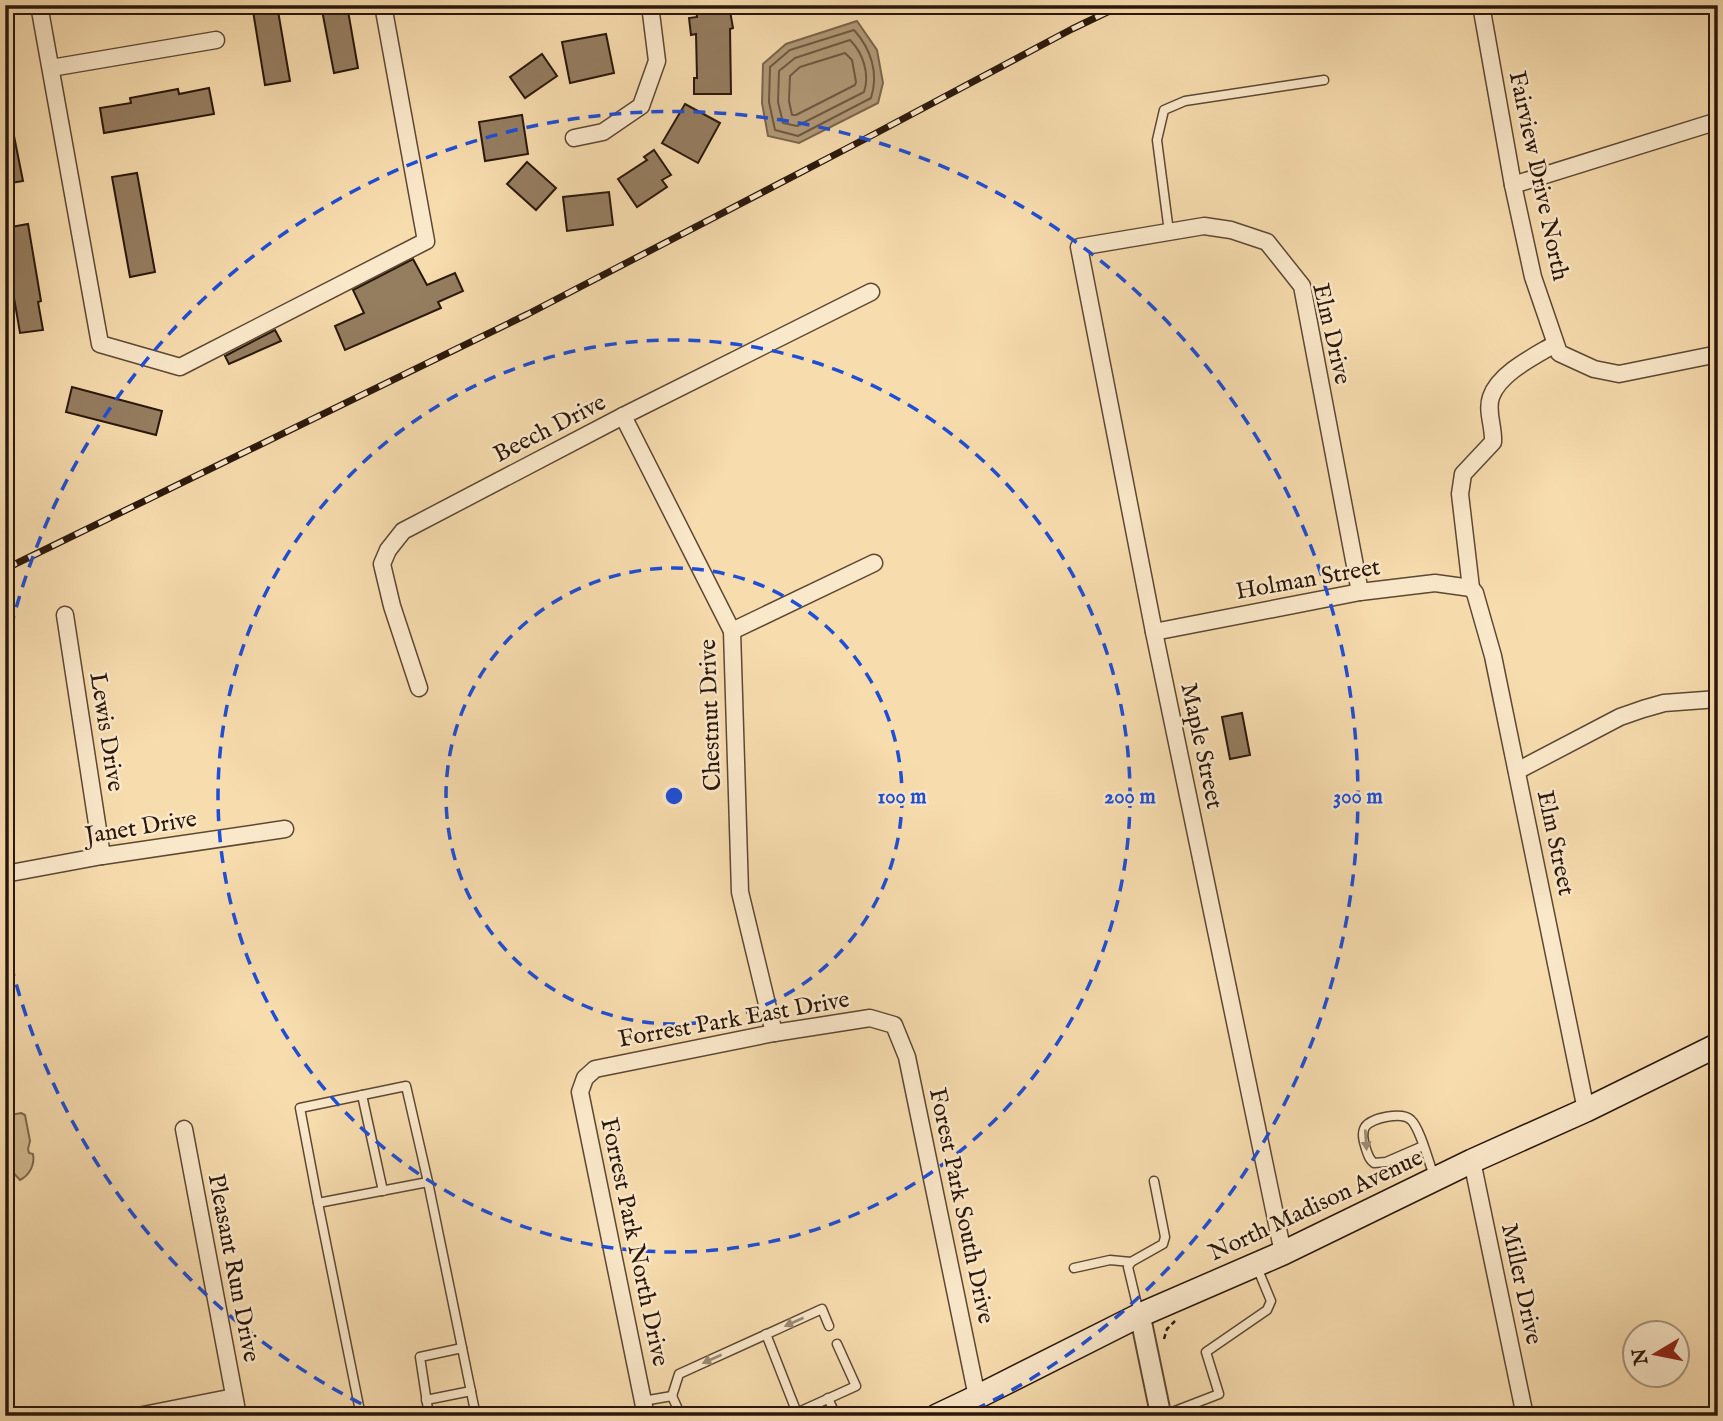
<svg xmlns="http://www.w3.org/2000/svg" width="1723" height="1421" font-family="'IM FELL English',serif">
<rect width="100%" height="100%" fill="#f7dcae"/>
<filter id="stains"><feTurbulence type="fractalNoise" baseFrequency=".00286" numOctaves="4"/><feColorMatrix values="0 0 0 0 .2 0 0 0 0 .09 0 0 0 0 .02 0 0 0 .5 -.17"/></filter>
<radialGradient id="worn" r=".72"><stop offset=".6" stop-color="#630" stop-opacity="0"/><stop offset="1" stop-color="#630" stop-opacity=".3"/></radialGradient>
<!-- green -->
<path fill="#d4bb92" stroke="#7f694e" stroke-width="2" d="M 21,1113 L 25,1115 L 30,1141 L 28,1149 L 29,1153 L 33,1154 C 35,1164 30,1175 20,1180 L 8,1167 L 5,1146 L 5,1116 Z"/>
<!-- water -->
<path fill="#b19977" stroke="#7b654c" stroke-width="2" d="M 857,21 L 877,50 L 883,83 L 878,103 L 799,143 L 768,136 L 762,103 L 763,64 L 786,44 Z"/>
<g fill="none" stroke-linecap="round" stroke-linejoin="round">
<!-- shore -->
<g stroke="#6e5841" stroke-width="2">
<path d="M 854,30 C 871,49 879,73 871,98 L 798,136 L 775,130 L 769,102 L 770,67 L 790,50 Z"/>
<path d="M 850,40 C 863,53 870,74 864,92 L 797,126 L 783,123 L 778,102 L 779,71 L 795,58 Z"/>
<path d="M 845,53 L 852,60 L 856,82 L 855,85 L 796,115 L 792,115 L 789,101 L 790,76 L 800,67 Z"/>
</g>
</g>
<!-- building -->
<g fill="#957d60" stroke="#2a170b" stroke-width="2">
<path d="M 252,5 L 277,5 L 290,81 L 265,85 Z"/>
<path d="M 321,5 L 347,5 L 358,68 L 334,73 Z"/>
<path d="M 696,5 L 729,5 L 733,28 L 730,29 L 731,94 L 694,94 L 694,78 L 697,78 L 696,34 L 691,35 L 689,18 L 697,17 Z"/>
<path d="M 606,34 L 614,73 L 570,83 L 562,42 Z"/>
<path d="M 542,54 L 557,76 L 525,98 L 510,77 Z"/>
<path d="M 209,88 L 214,114 L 104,133 L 100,108 L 131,103 L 130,98 L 178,89 L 179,94 Z"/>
<path d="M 685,104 L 720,123 L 698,163 L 662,143 Z"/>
<path d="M 522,115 L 528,154 L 485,161 L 479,122 Z"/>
<path d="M 5,121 L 11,121 L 23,181 L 5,184 Z"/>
<path d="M 654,150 L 671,175 L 662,180 L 667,187 L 637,207 L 618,179 L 647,160 L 644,157 Z"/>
<path d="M 527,162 L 556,188 L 536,210 L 507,184 Z"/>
<path d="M 137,173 L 155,272 L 130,277 L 112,177 Z"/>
<path d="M 609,192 L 613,225 L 567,231 L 563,197 Z"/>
<path d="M 28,224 L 41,301 L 38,302 L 43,330 L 20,333 L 5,245 L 5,228 Z"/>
<path d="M 413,259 L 427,285 L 455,273 L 463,291 L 438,302 L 441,308 L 345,350 L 335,326 L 364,313 L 353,290 Z"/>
<path d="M 275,330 L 281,341 L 229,364 L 225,356 Z"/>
<path d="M 72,387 L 162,411 L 156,435 L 66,412 Z"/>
<path d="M 1242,713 L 1250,755 L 1230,759 L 1222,717 Z"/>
</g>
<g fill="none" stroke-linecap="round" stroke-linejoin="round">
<defs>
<g id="service">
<path d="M 1169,232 L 1157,140 L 1164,110 L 1185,101 L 1324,80"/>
<path d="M 362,1095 L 383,1191"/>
<path d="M 1423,1146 L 1386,1162 L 1374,1163 C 1369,1159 1368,1155 1366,1149 C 1364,1142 1361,1134 1365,1127 C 1371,1118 1402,1111 1411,1120 C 1420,1128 1429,1163 1434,1176"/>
<path d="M 318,1203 L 300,1108 L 406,1086 L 428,1182 L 476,1416"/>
<path d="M 1074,1268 L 1110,1260 L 1131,1262"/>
<path d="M 1139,1313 L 1128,1267 L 1131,1262 L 1163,1244 L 1165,1237 L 1154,1181"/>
<path d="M 766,1334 L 797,1413"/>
<path d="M 672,1396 L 679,1374 L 822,1309 L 829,1326"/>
<path d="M 828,1398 L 836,1416"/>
<path d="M 978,1399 L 985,1416"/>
<path d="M 426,1400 L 471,1391"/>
<path d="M 643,1401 L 672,1396 L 681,1416"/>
<path d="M 361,1416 L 318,1203 L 428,1182"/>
<path d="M 429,1416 L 420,1357 L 462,1348"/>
<path d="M 790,1416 L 856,1386 L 837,1344"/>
<path d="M 1057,1416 L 1060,1414 L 1066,1416"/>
<path d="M 1162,1416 L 1219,1394 L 1206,1352 L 1267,1310 L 1271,1301 L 1256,1265"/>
</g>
<g id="minor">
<path d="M 39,5 L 100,344 L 180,367 L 426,241 L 383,5"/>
<path d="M 1481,5 L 1513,185 L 1533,277 L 1559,353 L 1594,369 L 1619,374 L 1718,354"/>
<path d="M 51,68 L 216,40"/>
<path d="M 574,138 L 603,132 L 641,106 L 657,61 L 650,5"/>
<path d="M 1513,185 L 1718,121"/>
<path d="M 1555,344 C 1535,356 1499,373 1491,397 C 1486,411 1494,427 1493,442 L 1463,474 L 1460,494 L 1471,588 L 1475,593 L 1493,656 L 1586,1110"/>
<path d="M 623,416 L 732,631 L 740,892 L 774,1033"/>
<path d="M 65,615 L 102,856"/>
<path d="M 732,631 L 874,563"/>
<path d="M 1154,632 L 1360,592 L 1435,583 L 1471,588"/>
<path d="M 419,688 L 392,606 L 382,564 L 388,550 L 403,531 L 623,416 L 871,292"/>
<path d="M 1517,771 L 1620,717 L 1643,709 L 1664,703 L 1718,699"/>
<path d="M 5,874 L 102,856 L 285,829"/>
<path d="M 184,1129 L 238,1416"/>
<path d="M 1472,1161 L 1525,1416"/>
<path d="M 1283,1253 L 1154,632 L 1079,247 L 1204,226 L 1231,230 L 1267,242 L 1302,286 L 1360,592"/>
<path d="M 138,1416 L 234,1397"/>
<path d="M 646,1416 L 580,1092 L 585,1078 L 595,1069 L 774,1033 L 870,1018 L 894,1025 L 907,1057 L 977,1397"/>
</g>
<path id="tertiary" d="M 1140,1315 L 1161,1416"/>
<path id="secondary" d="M 937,1416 L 977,1397 L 1140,1315 L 1283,1253 L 1472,1161 L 1586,1110 L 1718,1045"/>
</defs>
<!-- service casing -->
<use href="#service" stroke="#5d4834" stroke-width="11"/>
<!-- minor casing -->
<use href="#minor" stroke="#5d4834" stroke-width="19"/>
<!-- tertiary casing -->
<use href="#tertiary" stroke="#5d4834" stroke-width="23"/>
<!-- secondary casing -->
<use href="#secondary" stroke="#2a170b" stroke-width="26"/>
<!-- path -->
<path stroke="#2a170b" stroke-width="2.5" stroke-dasharray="5 3.5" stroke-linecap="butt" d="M 1164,1339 L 1167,1329 L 1175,1321"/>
<!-- service -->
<use href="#service" stroke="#fae8ca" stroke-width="8"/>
<!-- minor -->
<use href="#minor" stroke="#fae8ca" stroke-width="16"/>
<!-- tertiary -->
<use href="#tertiary" stroke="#fae8ca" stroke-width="19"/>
<!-- secondary -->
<use href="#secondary" stroke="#fae8ca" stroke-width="23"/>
<defs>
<path id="rail" d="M 5,569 L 528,314 L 865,139 L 1072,29 L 1122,5"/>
</defs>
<!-- rail casing -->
<use href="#rail" stroke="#2a170b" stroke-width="7"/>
<!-- rail -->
<use href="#rail" stroke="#fae8ca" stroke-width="4.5" stroke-dasharray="13" stroke-linecap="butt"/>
</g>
<!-- one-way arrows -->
<defs><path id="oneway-solid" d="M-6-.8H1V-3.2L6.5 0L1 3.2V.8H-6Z" transform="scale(1.75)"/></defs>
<g fill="#9c8a74">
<use href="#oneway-solid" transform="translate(1366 1140) rotate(86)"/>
<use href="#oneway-solid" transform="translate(794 1322) rotate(156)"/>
<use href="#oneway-solid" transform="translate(712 1359) rotate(156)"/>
</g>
<!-- distance rings -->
<g fill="none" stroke="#1d4ed8" stroke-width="3.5" stroke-dasharray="12 9">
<circle cx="674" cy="796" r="228"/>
<circle cx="674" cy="796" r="456"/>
<path d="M380 1413A684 684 0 0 1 6 944M6 648A684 684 0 1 1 968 1413"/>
</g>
<g text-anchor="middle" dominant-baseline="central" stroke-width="5" stroke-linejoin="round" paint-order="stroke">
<!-- street labels -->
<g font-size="24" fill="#2a170b" stroke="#fae8ca">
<text transform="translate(1538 176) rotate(78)">Fairview Drive North</text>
<text transform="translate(1331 334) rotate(77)">Elm Drive</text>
<text transform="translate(550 429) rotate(-27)">Beech Drive</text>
<text transform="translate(1308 580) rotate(-10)">Holman Street</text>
<text transform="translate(711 715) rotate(-92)">Chestnut Drive</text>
<text transform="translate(106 732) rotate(81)">Lewis Drive</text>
<text transform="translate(1201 746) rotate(78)">Maple Street</text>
<text transform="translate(141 828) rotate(-9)">Janet Drive</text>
<text transform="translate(1555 843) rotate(78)">Elm Street</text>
<text transform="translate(734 1020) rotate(-10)">Forrest Park East Drive</text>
<text transform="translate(961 1206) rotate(78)">Forest Park South Drive</text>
<text transform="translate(1316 1206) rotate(-25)">North Madison Avenue</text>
<text transform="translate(634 1242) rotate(78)">Forrest Park North Drive</text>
<text transform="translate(233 1268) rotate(79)">Pleasant Run Drive</text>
<text transform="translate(1521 1284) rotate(78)">Miller Drive</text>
</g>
</g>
<circle cx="674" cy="796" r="10" fill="#1d4ed8" stroke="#fae8ca" stroke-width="3.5"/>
<g font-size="21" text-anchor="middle" font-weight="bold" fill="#1d4ed8" stroke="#fae8ca" stroke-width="5" stroke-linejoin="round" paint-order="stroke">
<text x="902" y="803">100 m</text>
<text x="1130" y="803">200 m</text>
<text x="1358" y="803">300 m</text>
</g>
<!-- margin -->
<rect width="1723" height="1421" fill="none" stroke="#f7dcae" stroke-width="28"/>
<rect x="7" y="7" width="1709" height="1407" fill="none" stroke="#2a170b" stroke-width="3.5"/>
<rect x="14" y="14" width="1695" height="1393" fill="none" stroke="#2a170b" stroke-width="2"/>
<!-- north arrow -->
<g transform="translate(1656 1354) rotate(260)"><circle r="33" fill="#fae8ca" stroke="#a7947e" stroke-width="2"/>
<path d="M0-5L12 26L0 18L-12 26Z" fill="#8f2418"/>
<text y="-10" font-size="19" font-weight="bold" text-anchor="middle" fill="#2a170b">N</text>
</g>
<rect width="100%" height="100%" filter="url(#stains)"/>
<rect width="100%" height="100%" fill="url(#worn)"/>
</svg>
